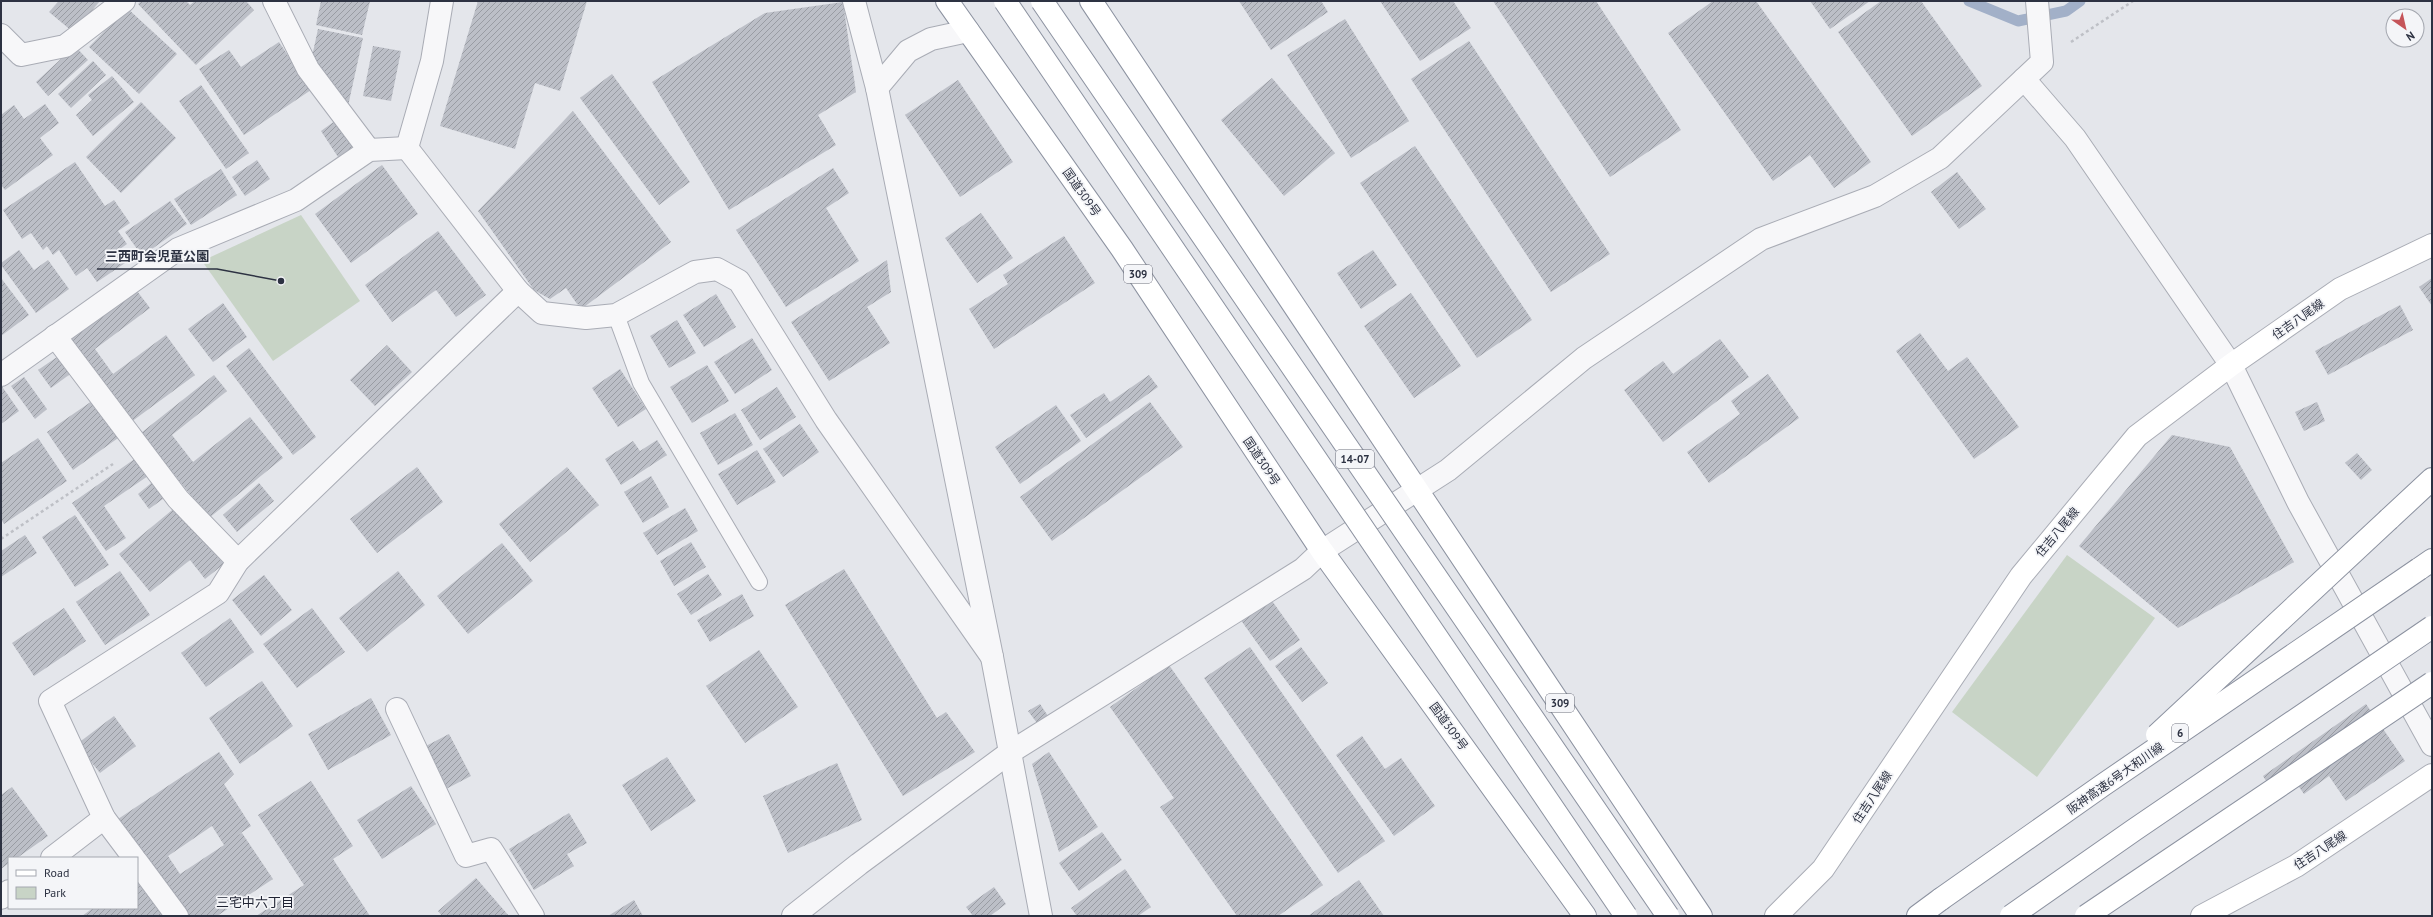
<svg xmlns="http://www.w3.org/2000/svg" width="2433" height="917" font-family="'PT Sans','Noto Sans JP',sans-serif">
<defs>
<pattern id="building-hatch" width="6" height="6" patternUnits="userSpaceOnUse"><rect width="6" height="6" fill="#bcbfc7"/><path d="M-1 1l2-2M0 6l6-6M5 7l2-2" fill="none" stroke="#999ca3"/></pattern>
</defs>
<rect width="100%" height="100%" fill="#e4e6eb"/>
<!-- green -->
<g fill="#c8d4c6">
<path d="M 301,215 L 360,301 L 273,361 L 202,261 Z"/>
<path d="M 2067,555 L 2155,618 L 2037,777 L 1952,712 Z"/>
</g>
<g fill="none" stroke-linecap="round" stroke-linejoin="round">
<!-- stream -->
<path stroke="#a2b0c8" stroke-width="11" d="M 1969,1 L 2018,21 L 2066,11 L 2080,1"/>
</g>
<!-- building -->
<g fill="url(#building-hatch)" fill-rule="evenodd">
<path d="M 59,1 L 100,1 L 73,32 L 49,12 Z"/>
<path d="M 141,1 L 186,1 L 190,5 L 195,1 L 246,1 L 254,10 L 196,65 L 138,4 Z"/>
<path d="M 321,1 L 370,1 L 362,35 L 316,25 Z"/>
<path d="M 478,1 L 587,1 L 560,91 L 535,83 L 515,149 L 440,126 Z"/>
<path d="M 1239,1 L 1321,1 L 1328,12 L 1271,50 Z"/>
<path d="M 1380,1 L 1453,1 L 1471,28 L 1420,61 Z"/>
<path d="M 1493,1 L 1596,1 L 1681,130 L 1610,177 Z"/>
<path d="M 1713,1 L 1756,1 L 1871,162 L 1834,188 L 1810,155 L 1773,181 L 1668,33 Z"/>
<path d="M 1810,1 L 1870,1 L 1830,29 Z"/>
<path d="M 1881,1 L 1921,1 L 1982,86 L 1912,136 L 1838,32 Z"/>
<path d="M 843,2 L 856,92 L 818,115 L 836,145 L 729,210 L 652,82 L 765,13 Z"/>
<path d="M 127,8 L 177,54 L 139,94 L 89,47 Z"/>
<path d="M 1345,19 L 1409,121 L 1351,158 L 1287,55 Z"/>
<path d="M 318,29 L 363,38 L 348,106 L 311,61 Z"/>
<path d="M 1469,41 L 1610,254 L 1551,292 L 1411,79 Z"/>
<path d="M 279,42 L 311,90 L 244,135 L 199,69 L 229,50 L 241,67 Z"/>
<path d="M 75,46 L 88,60 L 48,96 L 36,82 Z"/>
<path d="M 373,46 L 401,51 L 391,101 L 363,96 Z"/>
<path d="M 93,61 L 106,75 L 71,108 L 58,94 Z"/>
<path d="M 612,74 L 690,182 L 659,205 L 580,98 Z"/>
<path d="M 112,76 L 134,102 L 93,136 L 76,115 L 92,100 L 88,95 Z"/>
<path d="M 1272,78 L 1335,153 L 1284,196 L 1221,120 Z"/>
<path d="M 958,80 L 1013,162 L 960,197 L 905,115 Z"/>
<path d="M 201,85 L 249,153 L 226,169 L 179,101 Z"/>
<path d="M 141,102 L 176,138 L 121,193 L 86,157 Z"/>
<path d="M 45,104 L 59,123 L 40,138 L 53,155 L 5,190 L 1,185 L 1,115 L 14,105 L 24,119 Z"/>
<path d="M 573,111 L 671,242 L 584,307 L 577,304 L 566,288 L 550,299 L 534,290 L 478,211 Z"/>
<path d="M 339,118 L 357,144 L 338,157 L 321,131 Z"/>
<path d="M 1415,146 L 1532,320 L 1477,358 L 1360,183 Z"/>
<path d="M 257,160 L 270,179 L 245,196 L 232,177 Z"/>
<path d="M 75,162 L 105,206 L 114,200 L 130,223 L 118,231 L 127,244 L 120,249 L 128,261 L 97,282 L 87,268 L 76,276 L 59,250 L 53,255 L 47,246 L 43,250 L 31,233 L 22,239 L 3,210 Z"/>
<path d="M 382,165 L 418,214 L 351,263 L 315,214 Z"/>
<path d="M 833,168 L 849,193 L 826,208 L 859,261 L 786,307 L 736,230 Z"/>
<path d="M 221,169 L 237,195 L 191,225 L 174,199 Z"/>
<path d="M 1957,172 L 1986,209 L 1959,229 L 1931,192 Z"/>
<path d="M 170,201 L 187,224 L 142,256 L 125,232 Z"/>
<path d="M 981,213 L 1013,258 L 977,283 L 945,238 Z"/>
<path d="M 438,231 L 486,295 L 456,317 L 436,290 L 392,322 L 365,285 Z"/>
<path d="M 1064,236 L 1095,283 L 994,349 L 969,309 L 1008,284 L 1003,275 Z"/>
<path d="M 19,250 L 34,270 L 48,260 L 69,289 L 36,313 L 1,265 L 1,263 Z"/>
<path d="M 1373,250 L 1397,285 L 1361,309 L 1337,273 Z"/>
<path d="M 887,260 L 891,292 L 867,307 L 890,343 L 829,381 L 791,322 Z"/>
<path d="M 1,278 L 29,315 L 1,336 Z"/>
<path d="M 2432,278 L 2432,306 L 2419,287 Z"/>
<path d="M 137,291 L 150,308 L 95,349 L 113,374 L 166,335 L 195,375 L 127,425 L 66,343 Z"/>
<path d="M 1411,293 L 1461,366 L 1414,398 L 1364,326 Z"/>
<path d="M 716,294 L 736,327 L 704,347 L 683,315 Z"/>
<path d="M 223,303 L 247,337 L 213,362 L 188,329 Z"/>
<path d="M 2400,305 L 2413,330 L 2328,375 L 2315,351 Z"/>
<path d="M 677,320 L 696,353 L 669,368 L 650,336 Z"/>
<path d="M 1920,333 L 1948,371 L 1967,357 L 2019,427 L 1974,459 L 1896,351 Z"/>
<path d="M 752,338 L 772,370 L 735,394 L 714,362 Z"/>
<path d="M 1720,339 L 1749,377 L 1663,442 L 1624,390 L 1663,361 L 1673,374 Z"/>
<path d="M 387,345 L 412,372 L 375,406 L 350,380 Z"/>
<path d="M 249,348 L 316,437 L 293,455 L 226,366 Z"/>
<path d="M 60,355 L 73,372 L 51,388 L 38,370 Z"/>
<path d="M 707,365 L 729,401 L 692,423 L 670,387 Z"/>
<path d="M 620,369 L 646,409 L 618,427 L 592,388 Z"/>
<path d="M 1768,374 L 1799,418 L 1709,483 L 1687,452 L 1740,414 L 1731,401 Z"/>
<path d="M 214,375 L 227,391 L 172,435 L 193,462 L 250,417 L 283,458 L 209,518 L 141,433 Z"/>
<path d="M 1149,375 L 1158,387 L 1086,438 L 1070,415 L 1104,393 L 1110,402 Z"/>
<path d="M 24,377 L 47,409 L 35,419 L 11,386 Z"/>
<path d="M 1,385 L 19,411 L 1,424 Z"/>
<path d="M 777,387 L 796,417 L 760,440 L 741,410 Z"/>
<path d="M 95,399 L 121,436 L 73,470 L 47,432 Z"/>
<path d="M 1150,402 L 1183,447 L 1052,541 L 1020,497 Z"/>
<path d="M 2317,402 L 2325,421 L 2304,431 L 2295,412 Z"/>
<path d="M 1056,405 L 1081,441 L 1020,484 L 995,447 Z"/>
<path d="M 735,413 L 753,445 L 718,465 L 700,433 Z"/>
<path d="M 800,424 L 819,452 L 783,477 L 763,449 Z"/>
<path d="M 2172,435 L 2230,447 L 2294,562 L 2178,628 L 2079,546 Z"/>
<path d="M 38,438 L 67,481 L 4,524 L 1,519 L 1,463 Z"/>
<path d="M 657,440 L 667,455 L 621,485 L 605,459 L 633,441 L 640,451 Z"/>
<path d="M 757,450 L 776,482 L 737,505 L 718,474 Z"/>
<path d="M 2357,453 L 2372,470 L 2361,480 L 2345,463 Z"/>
<path d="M 136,458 L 148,476 L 104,506 L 126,538 L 106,551 L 72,503 Z"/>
<path d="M 417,467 L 443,502 L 377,553 L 350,519 Z"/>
<path d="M 567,467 L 599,505 L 530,562 L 499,524 Z"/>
<path d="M 651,476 L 669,507 L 643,523 L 624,492 Z"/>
<path d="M 155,480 L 167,496 L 149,509 L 138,494 Z"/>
<path d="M 259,483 L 274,501 L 237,532 L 223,515 Z"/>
<path d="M 177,506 L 224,564 L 205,579 L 190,560 L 150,592 L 119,554 Z"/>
<path d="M 685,508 L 698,531 L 657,555 L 643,533 Z"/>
<path d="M 75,515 L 109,565 L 75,587 L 42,537 Z"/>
<path d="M 25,535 L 37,553 L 1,577 L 1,551 Z"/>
<path d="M 691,542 L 706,567 L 674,586 L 660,561 Z"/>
<path d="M 502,543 L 533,581 L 468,634 L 437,596 Z"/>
<path d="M 844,569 L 937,718 L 946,712 L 975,752 L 903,796 L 785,605 Z"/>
<path d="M 120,571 L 150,615 L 105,645 L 76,602 Z"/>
<path d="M 398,571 L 425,605 L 367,652 L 339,618 Z"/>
<path d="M 708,574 L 722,595 L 691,615 L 677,594 Z"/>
<path d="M 264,575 L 292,610 L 261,636 L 232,600 Z"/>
<path d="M 742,594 L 754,616 L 710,642 L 697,620 Z"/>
<path d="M 1270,598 L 1300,640 L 1270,661 L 1240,619 Z"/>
<path d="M 64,608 L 86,641 L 34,676 L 12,643 Z"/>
<path d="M 312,608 L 345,652 L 297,688 L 263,644 Z"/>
<path d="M 230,618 L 254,652 L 206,687 L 181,653 Z"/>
<path d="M 1250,647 L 1385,841 L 1338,873 L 1204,678 Z"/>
<path d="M 1301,647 L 1328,683 L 1302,702 L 1275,666 Z"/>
<path d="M 759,650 L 798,707 L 745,743 L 706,686 Z"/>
<path d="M 1169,665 L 1323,885 L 1278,916 L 1237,916 L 1160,807 L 1174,798 L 1110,707 Z"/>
<path d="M 262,681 L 293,726 L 240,764 L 209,718 Z"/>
<path d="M 371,698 L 391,735 L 328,770 L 308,734 Z"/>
<path d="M 1040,704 L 1048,716 L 1037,723 L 1028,711 Z"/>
<path d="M 2366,704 L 2405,761 L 2346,801 L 2329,776 L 2304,794 L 2290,774 L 2270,787 L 2263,776 Z"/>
<path d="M 114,716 L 136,746 L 100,773 L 77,744 Z"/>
<path d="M 449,734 L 471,776 L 446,789 L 424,747 Z"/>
<path d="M 1362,736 L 1385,769 L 1401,758 L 1435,806 L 1394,836 L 1336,755 Z"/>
<path d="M 219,752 L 234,774 L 224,784 L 251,826 L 238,835 L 242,833 L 273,879 L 217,916 L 182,916 L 118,819 ZM 212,826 L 224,845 L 180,874 L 168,856 Z"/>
<path d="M 1049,752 L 1098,827 L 1059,852 L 1032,764 Z"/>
<path d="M 667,757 L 696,801 L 651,831 L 622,785 Z"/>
<path d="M 837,763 L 862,820 L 788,853 L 763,796 Z"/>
<path d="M 311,781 L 353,846 L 333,859 L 370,916 L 256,916 L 304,885 L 258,815 Z"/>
<path d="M 411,786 L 436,824 L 382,859 L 357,820 Z"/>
<path d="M 12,787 L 48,836 L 17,858 L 9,858 L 9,863 L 1,869 L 1,795 Z"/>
<path d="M 569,813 L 587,843 L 567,854 L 574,866 L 534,890 L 509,849 Z"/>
<path d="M 1102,832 L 1122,860 L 1079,891 L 1059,863 Z"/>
<path d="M 1125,869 L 1151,907 L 1138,916 L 1077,916 L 1071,908 Z"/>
<path d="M 476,878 L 509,916 L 442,916 L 438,911 Z"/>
<path d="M 1359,880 L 1384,916 L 1308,916 Z"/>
<path d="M 137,882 L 162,915 L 160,916 L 82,916 L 93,908 L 137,908 Z"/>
<path d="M 994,887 L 1006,904 L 990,916 L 973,916 L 966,907 Z"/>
<path d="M 634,900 L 643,916 L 608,916 Z"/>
</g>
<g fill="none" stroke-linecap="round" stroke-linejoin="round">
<defs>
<path id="service" d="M 616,315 L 641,383 L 759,582"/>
<g id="minor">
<path d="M 274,1 L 308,69 L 369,150"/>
<path d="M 1,35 L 21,55 L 65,46 L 124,1"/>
<path d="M 2024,79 L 2075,138 L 2231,365"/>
<path d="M 407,148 L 518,291 L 542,313 L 586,318 L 616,315 L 695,272 L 717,269 L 739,281 L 826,420 L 992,657"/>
<path d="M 407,148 L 432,61 L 442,1"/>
<path d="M 55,336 L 178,499 L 238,561"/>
<path d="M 1,375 L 178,249 L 296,200 L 369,150 L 407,148"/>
<path d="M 397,709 L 466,856 L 491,849 L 533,916"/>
<path d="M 52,858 L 104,818"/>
<path d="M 134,858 L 104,818 L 50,701 L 218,593 L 238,561 L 518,291"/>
<path d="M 137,862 L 177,916"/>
<path d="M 1,898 L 9,891"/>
<path d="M 793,916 L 859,864 L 1009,753 L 1303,569 L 1322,551 L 1448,470 L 1584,358 L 1761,239 L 1875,196 L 1940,158 L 2042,62 L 2037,1"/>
</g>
<g id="tertiary">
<path d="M 854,1 L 877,88 L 992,657 L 1041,916"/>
<path d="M 877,88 L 908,51 L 931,39 L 968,31"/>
<path d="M 2231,365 L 2298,502 L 2432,745"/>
</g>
<g id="secondary">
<path d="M 1776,916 L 1823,869 L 2021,576 L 2137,436 L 2231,365 L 2340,289 L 2432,245"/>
<path d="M 2202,916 L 2296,866 L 2432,775"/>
</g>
<g id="trunk">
<path d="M 947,1 L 1122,249 L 1322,551 L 1585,916"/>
<path d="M 1091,1 L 1701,916"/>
</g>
<g id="motorway">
<path d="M 2389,519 L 2432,479"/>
<path d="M 2419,569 L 2432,560"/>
<path d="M 1918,916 L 1941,899"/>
</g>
</defs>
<!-- service casing -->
<use href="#service" stroke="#a9acb5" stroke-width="18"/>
<!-- minor casing -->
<use href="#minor" stroke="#a9acb5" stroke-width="24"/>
<!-- tertiary casing -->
<use href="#tertiary" stroke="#a9acb5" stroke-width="24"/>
<!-- secondary casing -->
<use href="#secondary" stroke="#a9acb5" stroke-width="24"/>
<!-- trunk casing -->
<use href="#trunk" stroke="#8c92a0" stroke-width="24"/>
<!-- motorway casing -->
<use href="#motorway" stroke="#8c92a0" stroke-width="24"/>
<!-- path -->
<g stroke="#bec0c6" stroke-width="2.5" stroke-dasharray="3 3" stroke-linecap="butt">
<path d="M 2071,42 L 2133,1"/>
<path d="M 1,539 L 113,464"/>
</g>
<!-- service -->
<use href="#service" stroke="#f7f7f9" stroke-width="16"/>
<!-- minor -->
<use href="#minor" stroke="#f7f7f9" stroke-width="22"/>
<!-- tertiary -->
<use href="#tertiary" stroke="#f7f7f9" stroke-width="22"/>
<!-- secondary -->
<use href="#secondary" stroke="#fff" stroke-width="22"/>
<!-- trunk -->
<use href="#trunk" stroke="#fff" stroke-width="22"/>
<!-- motorway -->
<use href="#motorway" stroke="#fff" stroke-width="22"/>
<defs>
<g id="motorway-bridge">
<path d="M 1005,1 L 1626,916"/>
<path d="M 1042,1 L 1668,916"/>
<path d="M 2157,735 L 2389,519"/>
<path d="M 1941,899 L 2103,785 L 2419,569"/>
<path d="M 2011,916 L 2134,830 L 2432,627"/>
<path d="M 2086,916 L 2432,683"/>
</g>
</defs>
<!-- motorway-bridge casing -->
<use href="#motorway-bridge" stroke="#8c92a0" stroke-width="24" stroke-linecap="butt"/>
<!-- motorway-bridge -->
<use href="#motorway-bridge" stroke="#fff" stroke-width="22"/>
</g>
<g text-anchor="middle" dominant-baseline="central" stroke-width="3.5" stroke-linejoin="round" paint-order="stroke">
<!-- shield labels -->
<g fill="#f4f5f8" stroke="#696c79" stroke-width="1">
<rect x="1124" y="265" width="28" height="18" rx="3"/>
<rect x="1336" y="450" width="38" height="18" rx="3"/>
<rect x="1546" y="694" width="28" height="18" rx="3"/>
<rect x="2172" y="724" width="16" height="18" rx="3"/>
</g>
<g font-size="11" font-weight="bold" fill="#2d3242">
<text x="1138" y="274">309</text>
<text x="1355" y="459">14-07</text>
<text x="1560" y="703">309</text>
<text x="2180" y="733">6</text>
</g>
<!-- street labels -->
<g font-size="12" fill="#2d3242" stroke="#f4f5f8">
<text transform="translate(1082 192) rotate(55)">国道309号</text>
<text transform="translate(2298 319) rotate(-35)">住吉八尾線</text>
<text transform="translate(1262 461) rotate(56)">国道309号</text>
<text transform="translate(2057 532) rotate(-50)">住吉八尾線</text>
<text transform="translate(1449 726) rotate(54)">国道309号</text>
<text transform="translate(2115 778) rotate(-35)">阪神高速6号大和川線</text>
<text transform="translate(1872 797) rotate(-56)">住吉八尾線</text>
<text transform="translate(2320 850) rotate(-33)">住吉八尾線</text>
</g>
<!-- neighbourhood labels -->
<g font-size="13" fill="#1f2333" stroke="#f4f5f8">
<text x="255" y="902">三宅中六丁目</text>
</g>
</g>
<!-- callouts -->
<path fill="none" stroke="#2d3242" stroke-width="1.5" d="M281 281L217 269H97"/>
<circle fill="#2d3242" stroke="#f4f5f8" stroke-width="1.5" cx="281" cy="281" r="4"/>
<g font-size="13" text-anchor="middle" font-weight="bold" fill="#2d3242" stroke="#f4f5f8" stroke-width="3.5" stroke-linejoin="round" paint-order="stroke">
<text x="157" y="261">三西町会児童公園</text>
</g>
<!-- border -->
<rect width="2433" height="917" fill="none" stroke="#2d3242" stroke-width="4"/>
<!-- legend -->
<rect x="8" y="857" width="130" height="52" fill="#f4f5f8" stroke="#a4a7af"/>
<rect x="16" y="870" width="20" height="6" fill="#ffffff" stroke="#a4a7af"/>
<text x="44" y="877" font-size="12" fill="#2d3242">Road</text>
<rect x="16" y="887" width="20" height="12" fill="#c8d4c6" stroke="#a4a7af"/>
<text x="44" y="897" font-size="12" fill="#2d3242">Park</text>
<!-- north arrow -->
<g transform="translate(2405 28) rotate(146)"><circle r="19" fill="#f4f5f8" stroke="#a4a7af"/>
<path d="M0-3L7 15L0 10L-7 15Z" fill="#c55459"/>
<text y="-6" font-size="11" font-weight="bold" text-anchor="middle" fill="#2d3242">N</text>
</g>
</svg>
